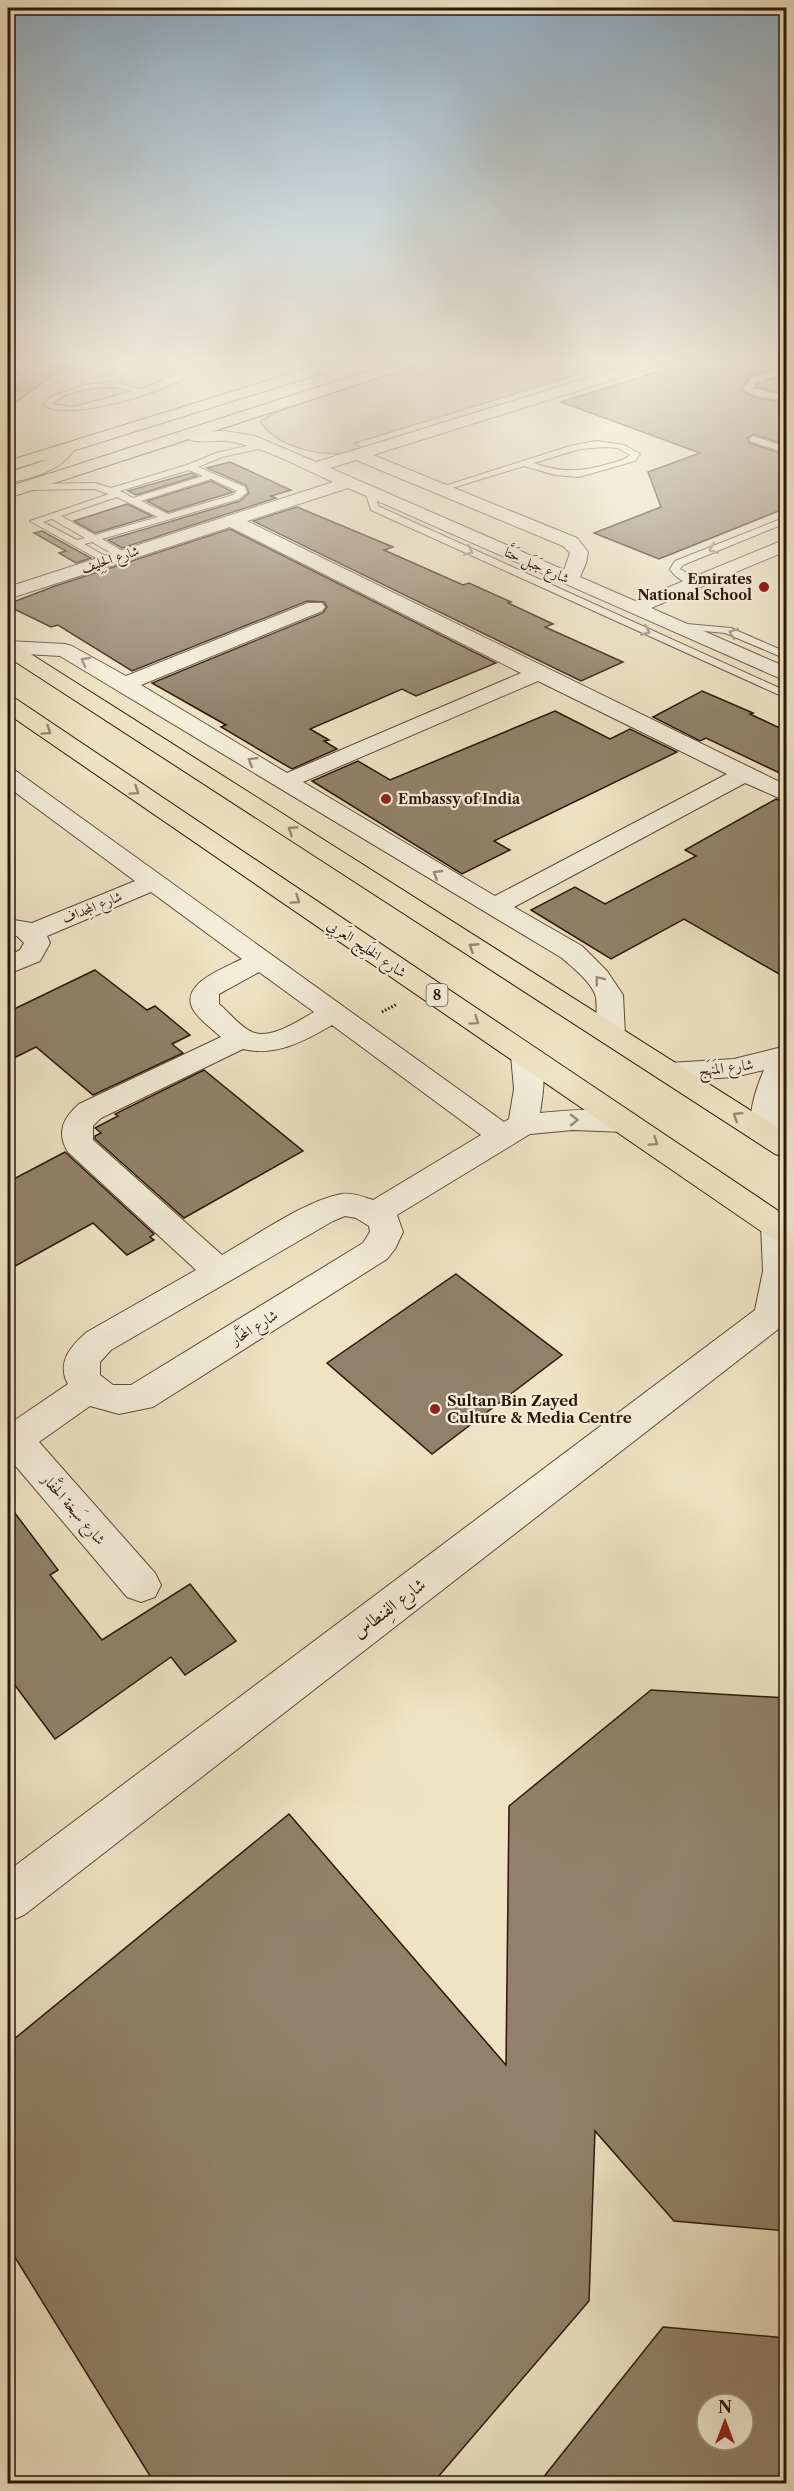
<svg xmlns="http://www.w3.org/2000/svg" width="794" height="2491" font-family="'Libre Caslon Text',Amiri,serif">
<rect width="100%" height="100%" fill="#eee3c4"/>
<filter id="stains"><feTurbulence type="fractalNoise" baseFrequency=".00333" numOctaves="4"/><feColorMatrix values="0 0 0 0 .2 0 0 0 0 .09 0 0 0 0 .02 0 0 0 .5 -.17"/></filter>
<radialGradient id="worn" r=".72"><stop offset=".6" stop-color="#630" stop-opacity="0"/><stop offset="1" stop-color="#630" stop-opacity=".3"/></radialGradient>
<!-- green -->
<path fill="#cdc0a4" stroke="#7d6c56" stroke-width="1.5" d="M 430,361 L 621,361 L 355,443 L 364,449 C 333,461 278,450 260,421 L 277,412 Z"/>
<!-- building -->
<g fill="#91816a" stroke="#2d1709" stroke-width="1.5" fill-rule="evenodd">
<path d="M 8,361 L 72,361 L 8,408 Z"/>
<path d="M 691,361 L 786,361 L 786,365 L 750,376 L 741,390 L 756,398 L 786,402 L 786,445 L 754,434 L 747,438 L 749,443 L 786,455 L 786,508 L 659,559 L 594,533 L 661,507 L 648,472 L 700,453 L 561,402 Z"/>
<path d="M 786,374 L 786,394 L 756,387 L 758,384 Z"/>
<path d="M 230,462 L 291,490 L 271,496 L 276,498 L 122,548 L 108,540 L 240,501 L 249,493 L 246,485 L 207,468 Z"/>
<path d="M 191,473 L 197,476 L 136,495 L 128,491 Z"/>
<path d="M 211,481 L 233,492 L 168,512 L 147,501 Z"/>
<path d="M 127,504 L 152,516 L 95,533 L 74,521 Z"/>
<path d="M 297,507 L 393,547 L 384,550 L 463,585 L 469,583 L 511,602 L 508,603 L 553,624 L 545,627 L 623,662 L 581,681 L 253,521 Z"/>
<path d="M 230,529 L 496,663 L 416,696 L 402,689 L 310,729 L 329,740 L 324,741 L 337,749 L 292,769 L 221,727 L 226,725 L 152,683 L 323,613 L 327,607 L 324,602 L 307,601 L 132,671 L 58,625 L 51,627 L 8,606 L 8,604 L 55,586 Z"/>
<path d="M 42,531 L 91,558 L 76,563 L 59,553 L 66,551 L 34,533 Z"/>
<path d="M 702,691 L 753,713 L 750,714 L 786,731 L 786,776 L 706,738 L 700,741 L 653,717 Z"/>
<path d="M 555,711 L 610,739 L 630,729 L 677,752 L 494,841 L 510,850 L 462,874 L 312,781 L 358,761 L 390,780 Z"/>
<path d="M 776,799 L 786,803 L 786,978 L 684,919 L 611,959 L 531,910 L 575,887 L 605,904 L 696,856 L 685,850 Z"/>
<path d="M 95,970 L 147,1010 L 155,1006 L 190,1035 L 172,1044 L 183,1053 L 93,1095 L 36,1047 L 8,1061 L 8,1012 Z"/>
<path d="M 204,1070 L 303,1151 L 184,1218 L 95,1139 L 95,1136 L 101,1133 L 95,1128 L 118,1116 L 115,1114 Z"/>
<path d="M 65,1152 L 154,1234 L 150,1237 L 154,1240 L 127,1255 L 93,1223 L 8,1270 L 8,1182 Z"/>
<path d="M 456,1274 L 562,1355 L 432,1454 L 327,1363 Z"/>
<path d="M 8,1504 L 58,1570 L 50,1575 L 102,1640 L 190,1584 L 236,1641 L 185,1675 L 171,1657 L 55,1739 L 8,1676 Z"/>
<path d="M 651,1690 L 786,1698 L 786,2231 L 674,2221 L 595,2131 L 589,2301 L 432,2484 L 155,2484 L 8,2246 L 8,2044 L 289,1814 L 506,2065 L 509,1806 Z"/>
<path d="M 663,2327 L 786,2338 L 786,2484 L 538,2484 ZM 707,2404 L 743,2404 L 743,2440 L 707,2440 Z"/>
</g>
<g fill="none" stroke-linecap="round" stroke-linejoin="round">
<defs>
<g id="service">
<path d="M 185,361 L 193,361 L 193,372 C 172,391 66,423 43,405 L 52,396 L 85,385 L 112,382 L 141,389 L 185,371 ZM 112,387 L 133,391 L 73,407 L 52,404 C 66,391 93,387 112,387 Z"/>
<path d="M 786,367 L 786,372 L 757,382 L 752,388 L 786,396 L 786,400 L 756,396 L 743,389 L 751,378 Z"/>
<path d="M 753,436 L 786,447 L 786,453 L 750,441 L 749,439 Z"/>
<path d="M 596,441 L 624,445 L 640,454 L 635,461 L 579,477 L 555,475 L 524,466 L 443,491 L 435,489 L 570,446 ZM 605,447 L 618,448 L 630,455 C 625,460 616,462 608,464 C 582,472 560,473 534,463 L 580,449 Z"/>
<path d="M 264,442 L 267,443 L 267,447 L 222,457 L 198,467 L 245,487 L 247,492 L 239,499 L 102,539 L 126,553 L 126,557 L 118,557 L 92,542 L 84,544 L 109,558 L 109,562 L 105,563 L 30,521 L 109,494 L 94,489 L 26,490 L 21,487 L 26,484 L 95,483 L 111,488 L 187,465 L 216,453 ZM 189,470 L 203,476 L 133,498 L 120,491 ZM 211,479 L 237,491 L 233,495 L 168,514 L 141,501 ZM 117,497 L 158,517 L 95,535 L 61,516 ZM 52,519 L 85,538 L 77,540 L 43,522 Z"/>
<path d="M 370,488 L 375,491 L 378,506 L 786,691 L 786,698 L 371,510 L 365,491 Z"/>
<path d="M 786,517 L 786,523 L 683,565 L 680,569 L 699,580 L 699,584 C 688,586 675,578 670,569 L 675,561 Z"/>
<path d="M 676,623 L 731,628 L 786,652 L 786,659 L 725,633 L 672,628 L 670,626 Z"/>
</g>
<g id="minor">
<path d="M 642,361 L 665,361 L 663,364 L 373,455 L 577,538 L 588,552 L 586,563 L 580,577 L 635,601 L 786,539 L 786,551 L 651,608 L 786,667 L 786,681 L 348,488 L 247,521 L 786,785 L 786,801 L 745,783 L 514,907 L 582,946 L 607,971 L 623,995 L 625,1035 L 621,1041 L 611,1044 L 601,1041 C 591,1027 600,1009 595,994 C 589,980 573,968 562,958 L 60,656 L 8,653 L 8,641 L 65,644 L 72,646 L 126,676 L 308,603 L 322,603 L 325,607 L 322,611 L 141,685 L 287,773 L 521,673 L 230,527 L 8,599 L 8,587 L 333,482 C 299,467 265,447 227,441 C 215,440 190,445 182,435 L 184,432 L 224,431 L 255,436 L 316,462 ZM 356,460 L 563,546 L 570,553 L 564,570 L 330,468 ZM 538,681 L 727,774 L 495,896 L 303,782 Z"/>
<path d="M 8,769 L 16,771 L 504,1122 L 509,1119 L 514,1089 L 511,1055 L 516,1048 L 526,1046 L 536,1048 C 548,1066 543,1093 540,1113 C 571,1110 606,1107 636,1115 L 640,1122 L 636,1129 L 625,1132 L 573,1130 L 530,1134 L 397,1215 L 403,1232 L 395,1249 L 387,1259 L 153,1407 L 119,1414 L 90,1406 L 39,1442 L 155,1573 L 161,1585 L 155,1597 L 141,1602 L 127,1597 L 8,1457 L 8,1417 L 15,1420 L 68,1384 C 56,1362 71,1346 87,1332 L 196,1270 L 68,1152 C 56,1133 63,1118 79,1104 L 221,1037 C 212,1029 200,1020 194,1011 C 177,984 225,968 242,959 L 151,892 L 47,936 L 50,943 L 40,961 L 8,974 L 8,956 L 20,950 L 24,943 L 17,936 L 8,935 L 8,919 L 32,923 L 135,881 L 8,787 ZM 259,972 L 314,1012 C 298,1021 271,1040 252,1032 C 239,1026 230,1013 219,1004 L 219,994 ZM 332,1025 L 481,1135 L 373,1200 C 364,1197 352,1192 342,1194 C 306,1200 254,1237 222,1255 L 93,1140 L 93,1126 L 101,1118 L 243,1049 C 275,1057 305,1041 332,1025 ZM 345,1216 L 356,1218 L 369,1226 L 370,1232 L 363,1243 L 131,1385 L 113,1385 L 100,1375 L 100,1362 L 111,1350 L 333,1221 Z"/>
<path d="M 786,1046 C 788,1064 786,1127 777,1141 L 766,1144 L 755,1141 C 744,1123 756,1088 764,1070 L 734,1077 L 669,1081 L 659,1079 L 654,1072 L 659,1065 L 669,1063 L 734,1059 Z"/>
<path d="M 777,1213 L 786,1216 L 786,1326 L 781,1327 L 24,1915 L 8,1922 L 8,1871 L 755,1310 L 763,1271 L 761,1225 L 765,1217 Z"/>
</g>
<g id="primary">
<path d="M 331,361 L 342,361 L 344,364 L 342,367 L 8,471 L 8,461 Z"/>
<path d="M 399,361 L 422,361 L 420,364 L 8,498 L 8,487 Z"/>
</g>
<g id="trunk">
<path d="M 67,444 L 75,449 C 60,471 33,478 8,483 L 8,473 L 43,461 L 61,445 Z"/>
<path d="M 8,642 L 15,644 L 786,1133 L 786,1157 L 775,1154 L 8,657 Z"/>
<path d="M 8,697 L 16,699 L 786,1216 L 786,1244 L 774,1240 L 8,714 Z"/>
</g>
</defs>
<!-- service casing -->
<use href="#service" stroke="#5d4a38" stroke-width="2"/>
<!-- minor casing -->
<use href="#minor" stroke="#5d4a38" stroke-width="2"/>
<!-- primary casing -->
<use href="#primary" stroke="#2d1709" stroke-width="2"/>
<!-- trunk casing -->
<use href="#trunk" stroke="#2d1709" stroke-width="2"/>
<!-- path -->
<path stroke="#2d1709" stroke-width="3" stroke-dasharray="1.5 2" stroke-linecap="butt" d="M 382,1012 L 397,1004"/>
<!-- service -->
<use href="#service" fill="#f4edd9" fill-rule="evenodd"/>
<!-- minor -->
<use href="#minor" fill="#f4edd9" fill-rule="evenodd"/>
<!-- primary -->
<use href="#primary" fill="#eee3c4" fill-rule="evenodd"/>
<!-- trunk -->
<use href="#trunk" fill="#eee3c4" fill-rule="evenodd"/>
</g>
<!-- one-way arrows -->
<defs><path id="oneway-chevron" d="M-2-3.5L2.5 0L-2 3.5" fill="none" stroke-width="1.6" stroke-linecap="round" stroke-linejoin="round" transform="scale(1.5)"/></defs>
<g stroke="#9a8d7b">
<use href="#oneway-chevron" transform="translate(713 549) rotate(158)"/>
<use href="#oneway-chevron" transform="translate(469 551) rotate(24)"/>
<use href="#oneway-chevron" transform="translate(646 631) rotate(24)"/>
<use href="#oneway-chevron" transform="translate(733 633) rotate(-160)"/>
<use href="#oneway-chevron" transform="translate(85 661) rotate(-152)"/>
<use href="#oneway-chevron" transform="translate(252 761) rotate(-149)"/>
<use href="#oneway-chevron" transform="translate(437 874) rotate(-149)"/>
<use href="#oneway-chevron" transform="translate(599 980) rotate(-128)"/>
<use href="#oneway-chevron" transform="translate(574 1120) rotate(-1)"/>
</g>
<g stroke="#978770">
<use href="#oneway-chevron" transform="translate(47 731) rotate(34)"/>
<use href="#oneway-chevron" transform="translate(135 791) rotate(34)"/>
<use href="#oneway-chevron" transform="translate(292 830) rotate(-147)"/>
<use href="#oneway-chevron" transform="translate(296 900) rotate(34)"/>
<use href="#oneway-chevron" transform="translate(473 947) rotate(-147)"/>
<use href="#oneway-chevron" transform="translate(475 1021) rotate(34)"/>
<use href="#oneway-chevron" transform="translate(737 1116) rotate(-148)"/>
<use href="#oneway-chevron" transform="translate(654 1142) rotate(34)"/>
</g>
<!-- sky -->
<linearGradient id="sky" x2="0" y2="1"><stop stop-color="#90abc0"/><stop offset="0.51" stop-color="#f7f2e4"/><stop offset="1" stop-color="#f7f2e4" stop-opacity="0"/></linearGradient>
<rect width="794" height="710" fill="url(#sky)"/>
<!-- markers -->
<g fill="#8f2418" stroke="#f4edd9" stroke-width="2">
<circle cx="764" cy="587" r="6"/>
<circle cx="386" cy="799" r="6"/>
<circle cx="435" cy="1409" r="6"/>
</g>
<g text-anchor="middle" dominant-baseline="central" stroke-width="4.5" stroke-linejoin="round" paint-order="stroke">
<!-- far-street labels -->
<g font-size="14" fill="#2d1709" stroke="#f4edd9">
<text transform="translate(110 559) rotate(-18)">شارع الحِلِيف</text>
<text transform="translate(537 565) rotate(24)">شارع جَبَل حَتَّا</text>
<text transform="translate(92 907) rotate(-22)">شارع المِجداف</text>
</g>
<!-- far-poi labels -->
<g font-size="14" font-weight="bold" fill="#2d1709" stroke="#f4edd9" text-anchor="end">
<text x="752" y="579">Emirates<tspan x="752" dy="16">National School</tspan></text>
<text x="398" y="799" text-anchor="start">Embassy of India</text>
</g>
<!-- shield labels -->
<rect fill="#f4edd9" stroke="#695747" stroke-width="1.5" x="426.5" y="984" width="21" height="22" rx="4.5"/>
<g font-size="14" font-weight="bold" fill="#2d1709">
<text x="437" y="995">8</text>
</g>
<!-- street labels -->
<g font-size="15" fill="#2d1709" stroke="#f4edd9">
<text transform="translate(367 948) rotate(34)">شارع الخَلِيج العَربِي</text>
<text transform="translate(726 1067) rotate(-7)">شارع المَنهَج</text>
<text transform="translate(254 1327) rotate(-32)">شارع المَحَّار</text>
<text transform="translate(74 1509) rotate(49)">شارع سَبخة الحَفَّار</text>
</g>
<!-- poi labels -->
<g font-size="15" font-weight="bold" fill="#2d1709" stroke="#f4edd9" text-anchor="start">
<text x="447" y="1400">Sultan Bin Zayed<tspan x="447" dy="17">Culture &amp; Media Centre</tspan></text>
</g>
<!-- near-street labels -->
<g font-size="18" fill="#2d1709" stroke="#f4edd9">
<text transform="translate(389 1608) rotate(-37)">شارع الفِنطاس</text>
</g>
</g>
<!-- margin -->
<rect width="794" height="2491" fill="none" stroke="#eee3c4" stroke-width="30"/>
<rect x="9" y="9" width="776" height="2473" fill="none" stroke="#2d1709" stroke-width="3"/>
<rect x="15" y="15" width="764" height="2461" fill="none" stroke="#2d1709" stroke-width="1.5"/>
<!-- north arrow -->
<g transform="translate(725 2422)"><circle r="28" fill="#f4edd9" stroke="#a49786" stroke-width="1.5"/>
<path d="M0-4.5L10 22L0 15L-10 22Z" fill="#8f2418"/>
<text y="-9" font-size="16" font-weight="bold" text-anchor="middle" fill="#2d1709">N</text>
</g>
<rect width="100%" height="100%" filter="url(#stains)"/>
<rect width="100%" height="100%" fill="url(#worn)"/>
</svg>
